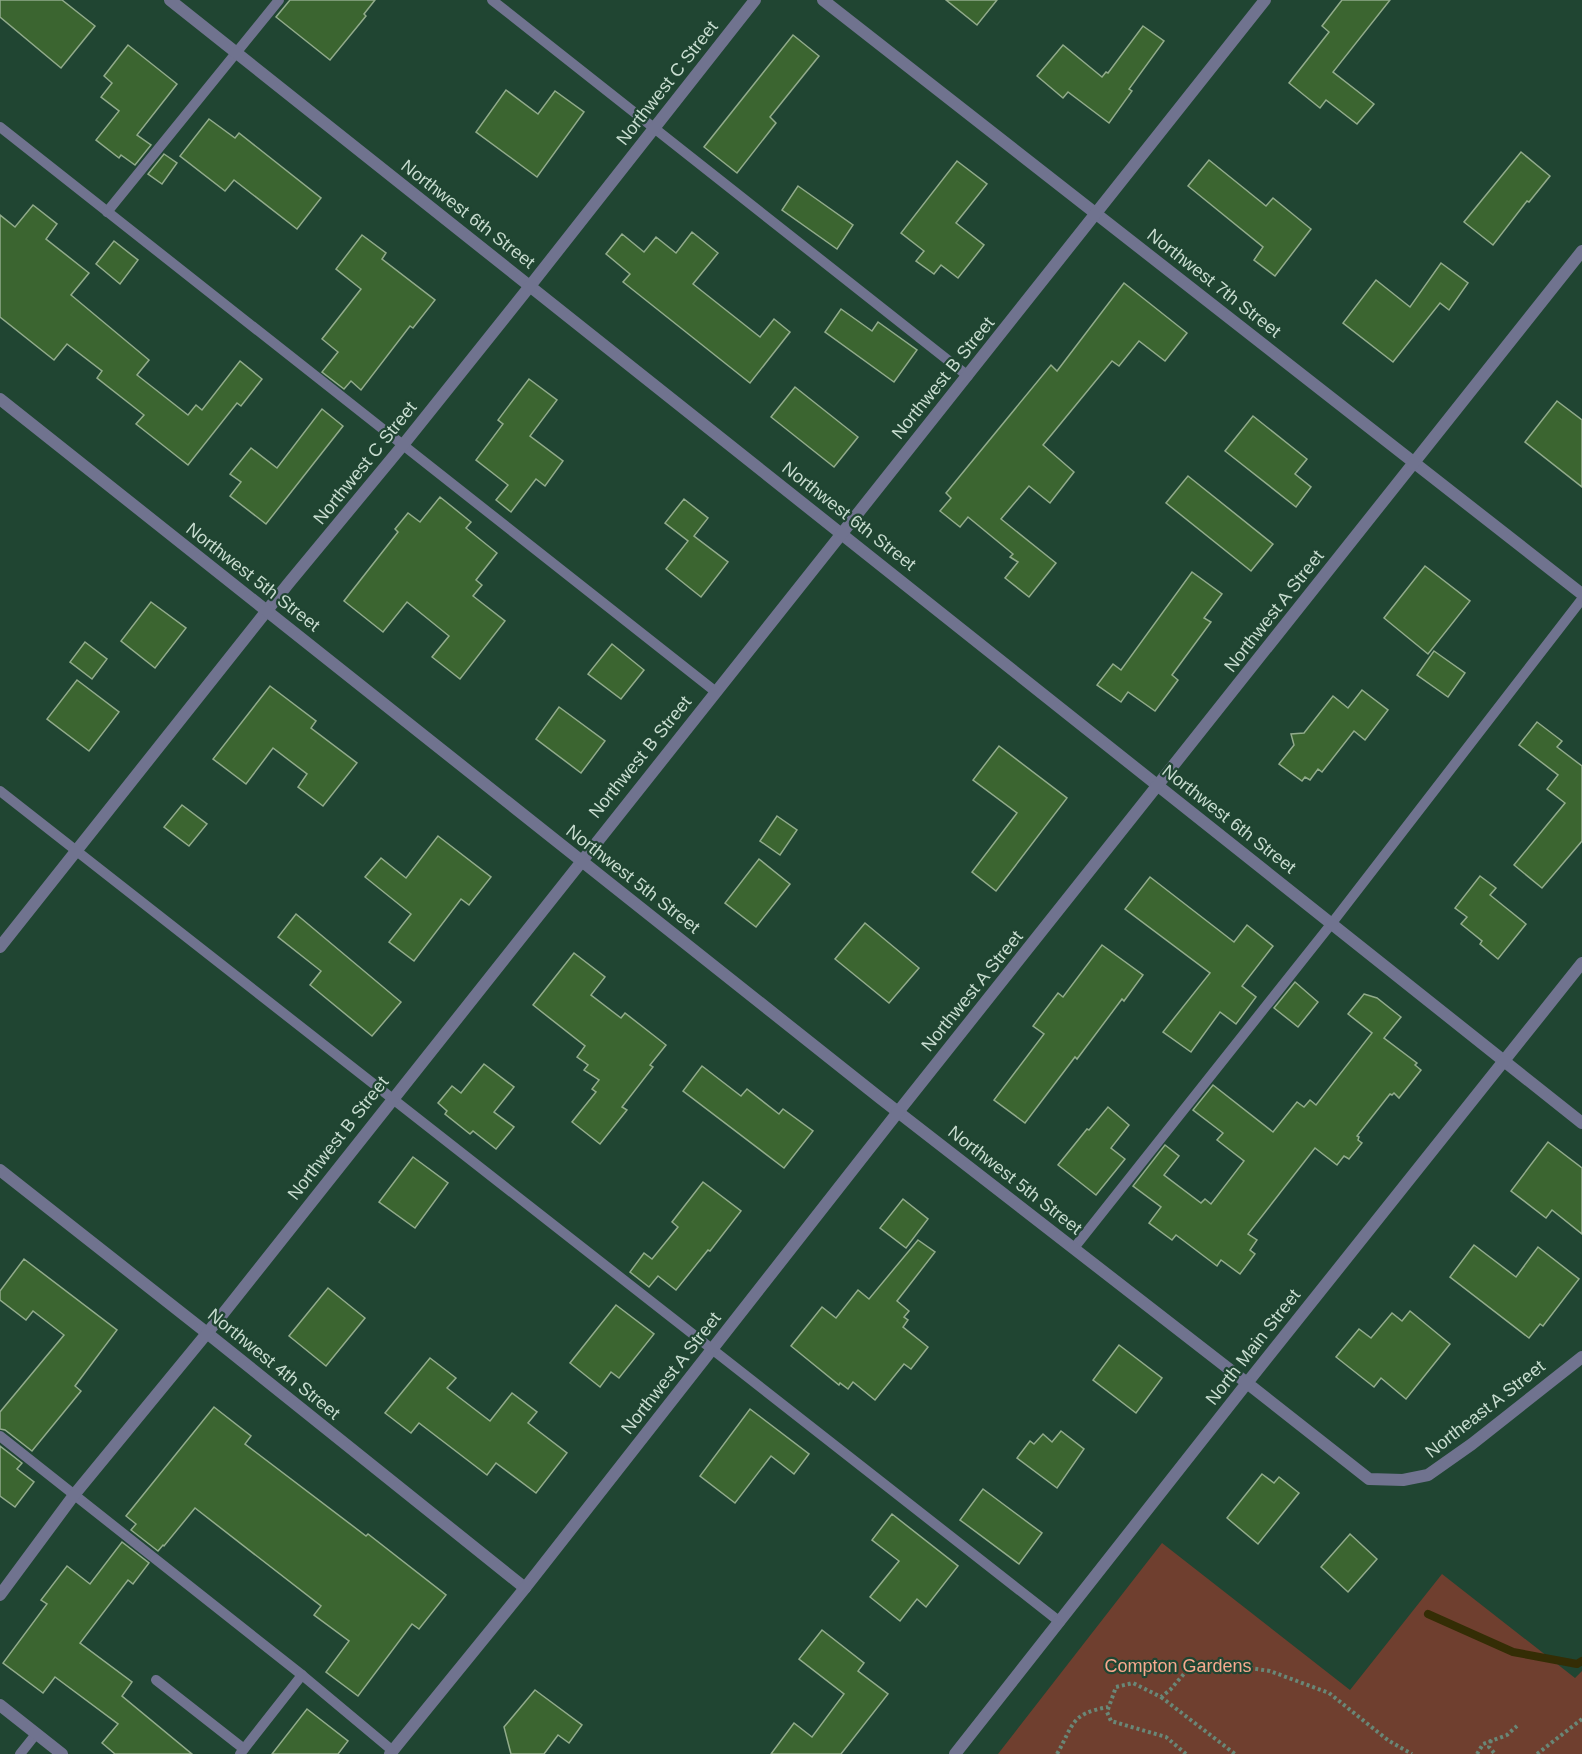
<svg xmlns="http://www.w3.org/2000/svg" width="1582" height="1754" font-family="Helvetica,sans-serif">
<rect width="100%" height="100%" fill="#204532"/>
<!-- green -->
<path fill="#6f3f2f" d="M 1162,1543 L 1350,1690 L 1442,1574 L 1575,1678 L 1582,1671 L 1582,1754 L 998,1754 Z"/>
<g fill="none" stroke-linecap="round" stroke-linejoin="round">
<!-- stream -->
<path stroke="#342d05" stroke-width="8" d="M 1428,1614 L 1513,1652 L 1577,1664 L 1582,1661"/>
</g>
<!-- building -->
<g fill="#3b6530" stroke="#91ab8b" stroke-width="1.5">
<path d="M 0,0 L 62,0 L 95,26 L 61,68 L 0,17 Z"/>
<path d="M 290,0 L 375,0 L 364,14 L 366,16 L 330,60 L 276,17 Z"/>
<path d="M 946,0 L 997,0 L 977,25 Z"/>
<path d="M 1342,0 L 1390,0 L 1333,72 L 1374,104 L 1357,124 L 1326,100 L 1320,108 L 1289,83 L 1329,32 L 1322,26 Z"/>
<path d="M 1143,26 L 1164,41 L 1129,89 L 1132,91 L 1109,123 L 1068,92 L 1063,98 L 1037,76 L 1063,45 L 1102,77 L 1106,72 L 1108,73 Z"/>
<path d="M 793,35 L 819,56 L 770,117 L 776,123 L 737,173 L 704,147 Z"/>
<path d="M 128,45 L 177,84 L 137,135 L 151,145 L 135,165 L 121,155 L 119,158 L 96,140 L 119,111 L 101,97 L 112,83 L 104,76 Z"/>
<path d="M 506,90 L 538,114 L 555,91 L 584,112 L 537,177 L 476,132 Z"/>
<path d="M 209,119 L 235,138 L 239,133 L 321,198 L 297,229 L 234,180 L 225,191 L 180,156 Z"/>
<path d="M 1521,152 L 1550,176 L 1529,202 L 1527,201 L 1493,245 L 1464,222 Z"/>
<path d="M 164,154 L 177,163 L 162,184 L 148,174 Z"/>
<path d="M 1209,160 L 1266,206 L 1273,198 L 1311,229 L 1275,276 L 1254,260 L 1263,247 L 1188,186 Z"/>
<path d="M 957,161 L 987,184 L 956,223 L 984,245 L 958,278 L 941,265 L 934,274 L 916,261 L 924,251 L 901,233 Z"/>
<path d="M 798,186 L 853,225 L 837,249 L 782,210 Z"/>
<path d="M 33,205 L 57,224 L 46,239 L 89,273 L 71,295 L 149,360 L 137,375 L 188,415 L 196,405 L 202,410 L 240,361 L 262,379 L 241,406 L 237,403 L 188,465 L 136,424 L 144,415 L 97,378 L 102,371 L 67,344 L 54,360 L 0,317 L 0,215 L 15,227 Z"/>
<path d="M 692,232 L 718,253 L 693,284 L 760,337 L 774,319 L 790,332 L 750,383 L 623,282 L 630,274 L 606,254 L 622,234 L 644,252 L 656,237 L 676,253 Z"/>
<path d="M 362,235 L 386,253 L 382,259 L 435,300 L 413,328 L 410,326 L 361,390 L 351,381 L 344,389 L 322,372 L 338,352 L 322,339 L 361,289 L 336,269 Z"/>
<path d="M 114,241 L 138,260 L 120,284 L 96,264 Z"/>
<path d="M 1441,263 L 1468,283 L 1449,310 L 1440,303 L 1393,362 L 1343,323 L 1376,280 L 1410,307 Z"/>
<path d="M 1124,283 L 1187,333 L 1165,361 L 1139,341 L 1119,366 L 1112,361 L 1043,445 L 1074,472 L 1050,503 L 1029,486 L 1001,519 L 1056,563 L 1029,597 L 1005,578 L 1018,562 L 1010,557 L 1013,554 L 968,517 L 960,527 L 940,511 L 951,498 L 946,493 L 1051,365 L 1057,371 Z"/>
<path d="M 841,309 L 872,331 L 878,322 L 917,350 L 894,382 L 825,332 Z"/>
<path d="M 529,379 L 557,400 L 530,436 L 563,461 L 545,486 L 536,479 L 511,512 L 496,500 L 508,485 L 476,460 L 503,424 L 498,420 Z"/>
<path d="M 795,387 L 858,437 L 834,467 L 771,417 Z"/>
<path d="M 1557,401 L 1582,420 L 1582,487 L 1525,442 Z"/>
<path d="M 322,409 L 343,426 L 266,524 L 230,496 L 241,482 L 230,474 L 251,448 L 277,468 Z"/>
<path d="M 1253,416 L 1307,459 L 1295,474 L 1311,487 L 1296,507 L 1225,451 Z"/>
<path d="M 1188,476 L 1273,544 L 1251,571 L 1166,503 Z"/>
<path d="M 440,497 L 471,522 L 466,528 L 497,553 L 476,580 L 482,585 L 473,596 L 505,621 L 460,679 L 432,657 L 449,636 L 407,602 L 383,632 L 344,601 L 398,532 L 395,529 L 408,513 L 420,522 Z"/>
<path d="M 684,499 L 708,518 L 694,536 L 728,562 L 701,597 L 666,569 L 688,541 L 665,523 Z"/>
<path d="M 1425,566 L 1470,601 L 1428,654 L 1384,618 Z"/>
<path d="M 1192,572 L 1222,594 L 1204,618 L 1211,622 L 1172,675 L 1178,680 L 1155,711 L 1128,692 L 1121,702 L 1097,685 L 1113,664 L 1121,670 Z"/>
<path d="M 151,602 L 186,628 L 155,668 L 121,641 Z"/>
<path d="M 85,642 L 107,659 L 92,679 L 70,662 Z"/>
<path d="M 612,644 L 644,670 L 621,699 L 588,674 Z"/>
<path d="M 1434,651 L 1465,673 L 1448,697 L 1417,675 Z"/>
<path d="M 77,680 L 119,712 L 89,751 L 47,719 Z"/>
<path d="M 270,686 L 316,721 L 311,728 L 357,763 L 323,806 L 298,787 L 307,774 L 273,748 L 246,784 L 213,759 Z"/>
<path d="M 1362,690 L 1388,710 L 1365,740 L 1354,731 L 1322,772 L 1318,769 L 1310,780 L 1305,777 L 1302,781 L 1279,764 L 1294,745 L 1291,734 L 1304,733 L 1333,696 L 1348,708 Z"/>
<path d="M 559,707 L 605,741 L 581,773 L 536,739 Z"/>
<path d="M 1537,722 L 1562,741 L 1557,747 L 1582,766 L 1582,841 L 1542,888 L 1514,865 L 1565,803 L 1547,789 L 1558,775 L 1519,745 Z"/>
<path d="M 999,746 L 1067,798 L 996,891 L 972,872 L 1017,813 L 973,780 Z"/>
<path d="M 182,805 L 207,824 L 189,846 L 164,827 Z"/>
<path d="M 777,816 L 797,830 L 780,855 L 760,841 Z"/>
<path d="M 438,836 L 491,877 L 469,905 L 461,899 L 414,961 L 389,942 L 411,914 L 365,877 L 381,858 L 406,878 Z"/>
<path d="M 759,859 L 790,884 L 756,927 L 725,903 Z"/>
<path d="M 1480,876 L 1496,888 L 1490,895 L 1526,924 L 1498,959 L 1480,944 L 1482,941 L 1461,924 L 1467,917 L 1455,908 Z"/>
<path d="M 1150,877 L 1234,942 L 1247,925 L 1273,946 L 1242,986 L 1256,997 L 1236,1024 L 1220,1012 L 1191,1052 L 1163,1032 L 1210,973 L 1125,909 Z"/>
<path d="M 296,914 L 401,1002 L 372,1036 L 310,985 L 321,971 L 278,937 Z"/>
<path d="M 865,923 L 919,968 L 889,1003 L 835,959 Z"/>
<path d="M 1102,945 L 1143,975 L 1124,1001 L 1122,999 L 1077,1059 L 1075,1057 L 1025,1123 L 994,1100 L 1044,1034 L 1033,1026 L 1058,993 L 1063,997 Z"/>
<path d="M 574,953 L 605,977 L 591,995 L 621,1018 L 625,1013 L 666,1045 L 650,1065 L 653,1067 L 622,1107 L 627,1110 L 600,1144 L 572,1122 L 596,1092 L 592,1089 L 599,1080 L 584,1070 L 588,1065 L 577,1057 L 585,1046 L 533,1005 Z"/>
<path d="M 1295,982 L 1318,1002 L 1298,1027 L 1274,1008 Z"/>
<path d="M 1364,994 L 1377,998 L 1401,1017 L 1384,1038 L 1417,1063 L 1415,1065 L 1421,1070 L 1399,1098 L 1394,1093 L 1392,1095 L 1390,1094 L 1357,1136 L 1359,1137 L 1358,1140 L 1362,1143 L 1349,1159 L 1344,1156 L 1337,1165 L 1315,1148 L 1248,1234 L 1257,1240 L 1250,1250 L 1255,1254 L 1240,1274 L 1221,1260 L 1217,1266 L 1176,1235 L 1172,1240 L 1149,1223 L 1161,1207 L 1133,1186 L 1165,1145 L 1179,1156 L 1164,1175 L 1201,1203 L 1205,1199 L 1211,1204 L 1244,1161 L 1217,1140 L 1223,1133 L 1193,1110 L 1213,1085 L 1273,1132 L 1297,1102 L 1304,1107 L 1310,1100 L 1316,1105 L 1372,1033 L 1348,1014 Z"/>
<path d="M 484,1064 L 514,1087 L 494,1112 L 514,1127 L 496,1149 L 473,1131 L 470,1134 L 445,1114 L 447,1111 L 438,1103 L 452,1086 L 461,1093 Z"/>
<path d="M 702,1066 L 741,1096 L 747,1089 L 779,1114 L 783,1109 L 813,1131 L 784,1168 L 683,1091 Z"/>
<path d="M 1108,1107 L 1129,1125 L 1111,1148 L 1125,1159 L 1096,1195 L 1058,1165 L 1087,1129 L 1089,1130 Z"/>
<path d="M 1548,1142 L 1582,1168 L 1582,1234 L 1552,1210 L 1546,1218 L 1511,1191 Z"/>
<path d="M 413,1157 L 448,1183 L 415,1228 L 379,1202 Z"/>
<path d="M 703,1182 L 741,1211 L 710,1251 L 708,1250 L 676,1290 L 658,1276 L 649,1287 L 630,1272 L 644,1253 L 652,1259 L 678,1227 L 672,1222 Z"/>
<path d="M 903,1199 L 928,1219 L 906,1248 L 880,1228 Z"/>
<path d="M 918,1240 L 935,1252 L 897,1301 L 909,1311 L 904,1317 L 908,1320 L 903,1327 L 928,1347 L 911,1369 L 904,1364 L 875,1400 L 853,1382 L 848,1389 L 840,1383 L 839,1385 L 791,1346 L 822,1307 L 836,1318 L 858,1290 L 869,1299 Z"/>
<path d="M 1474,1245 L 1516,1277 L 1538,1247 L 1579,1279 L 1543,1326 L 1540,1324 L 1529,1338 L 1450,1277 Z"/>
<path d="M 24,1259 L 117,1330 L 75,1386 L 81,1391 L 32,1451 L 5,1430 L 0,1429 L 0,1412 L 64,1335 L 33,1311 L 26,1320 L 0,1300 L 0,1291 Z"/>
<path d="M 328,1288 L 365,1318 L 326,1366 L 289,1336 Z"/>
<path d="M 616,1305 L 654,1334 L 619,1378 L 611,1372 L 600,1387 L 570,1363 Z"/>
<path d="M 1410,1311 L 1450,1344 L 1406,1399 L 1381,1378 L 1374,1387 L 1336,1357 L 1359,1329 L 1371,1338 L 1392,1313 L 1402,1321 Z"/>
<path d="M 1119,1345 L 1162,1378 L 1136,1413 L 1093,1380 Z"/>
<path d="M 430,1358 L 456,1378 L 447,1388 L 490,1421 L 512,1393 L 537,1412 L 528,1423 L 567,1453 L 536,1493 L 496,1463 L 487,1475 L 419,1423 L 411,1433 L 385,1413 Z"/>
<path d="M 214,1407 L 251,1436 L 245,1444 L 366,1536 L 368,1534 L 446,1595 L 419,1629 L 412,1624 L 358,1696 L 326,1672 L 349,1641 L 314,1615 L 321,1606 L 195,1508 L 164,1546 L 163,1545 L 158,1551 L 131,1530 L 136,1524 L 126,1516 Z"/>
<path d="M 750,1409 L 809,1454 L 794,1474 L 771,1456 L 735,1503 L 700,1476 Z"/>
<path d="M 1061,1431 L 1084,1449 L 1057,1488 L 1017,1458 L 1030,1441 L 1034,1444 L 1043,1434 L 1052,1442 Z"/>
<path d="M 0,1446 L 22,1463 L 17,1469 L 34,1482 L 15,1507 L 0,1496 Z"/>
<path d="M 1262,1474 L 1274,1483 L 1279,1477 L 1299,1493 L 1258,1544 L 1227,1518 Z"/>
<path d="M 983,1489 L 1042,1533 L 1019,1564 L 960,1520 Z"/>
<path d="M 892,1514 L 958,1566 L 926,1607 L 917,1599 L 900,1621 L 870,1597 L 899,1561 L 872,1540 Z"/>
<path d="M 1350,1534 L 1377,1559 L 1348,1592 L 1321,1567 Z"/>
<path d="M 122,1542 L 149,1563 L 133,1584 L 128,1580 L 80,1643 L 132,1682 L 122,1696 L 192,1754 L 115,1754 L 102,1743 L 118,1724 L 55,1677 L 43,1693 L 3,1663 L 47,1604 L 41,1600 L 67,1566 L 90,1584 Z"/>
<path d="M 822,1630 L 864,1663 L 858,1671 L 888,1694 L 841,1754 L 771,1754 L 794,1723 L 812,1737 L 844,1694 L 799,1659 Z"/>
<path d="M 535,1690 L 582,1725 L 569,1743 L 558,1735 L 544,1754 L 511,1754 L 504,1727 Z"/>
<path d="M 307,1709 L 348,1741 L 338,1754 L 272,1754 Z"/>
</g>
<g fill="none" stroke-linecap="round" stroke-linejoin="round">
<!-- path -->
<g stroke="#698777" stroke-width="4" stroke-dasharray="3 3" stroke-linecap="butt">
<path d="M 1161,1697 L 1235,1754"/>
<path d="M 1491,1740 L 1489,1747 L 1495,1754"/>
<path d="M 1057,1754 C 1074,1724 1070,1714 1108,1707"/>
<path d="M 1186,1754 L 1166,1737 L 1111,1721 L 1107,1712 L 1116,1687 L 1133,1683 L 1161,1697 L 1170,1690 L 1189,1668 L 1224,1664 L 1270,1671 L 1329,1693 L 1389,1741 L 1412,1754"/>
<path d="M 1477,1754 L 1483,1744 L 1507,1735 L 1517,1726"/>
<path d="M 1537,1754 L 1582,1719"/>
</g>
<!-- service -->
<g stroke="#70738f" stroke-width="10">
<path d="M 492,0 L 968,376"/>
<path d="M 0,127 L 716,692"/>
<path d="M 107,212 L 279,0"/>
<path d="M 0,791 L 1060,1622"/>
<path d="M 1074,1248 L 1332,923 L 1582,599"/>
<path d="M 0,1436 L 302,1675 L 393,1751"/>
<path d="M 156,1680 L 244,1749"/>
<path d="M 20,1754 L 36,1734"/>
<path d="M 240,1754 L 302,1675"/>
</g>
<!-- minor -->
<g stroke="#70738f" stroke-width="12">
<path d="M 170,0 L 1582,1123"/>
<path d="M 823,0 L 1582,594"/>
<path d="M 0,947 L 288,584 L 403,445 L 530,286 L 755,0"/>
<path d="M 1582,963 L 1247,1383 L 1369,1479 L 1403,1480 L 1428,1475 L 1472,1444 L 1582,1357"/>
<path d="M 0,1170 L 207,1333 L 525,1588"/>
<path d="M 0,1595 L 74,1495 L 222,1315 L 1265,0"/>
<path d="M 0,1705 L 62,1754"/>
</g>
<!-- tertiary -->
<g stroke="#70738f" stroke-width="12">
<path d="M 0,399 L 880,1098 L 1247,1383 L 955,1754"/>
<path d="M 390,1754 L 525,1588 L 898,1112 L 1582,251"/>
</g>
</g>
<g text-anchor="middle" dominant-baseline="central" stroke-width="4.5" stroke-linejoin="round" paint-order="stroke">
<!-- street labels -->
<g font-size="18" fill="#c8ddd0" stroke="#204532">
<text transform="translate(667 83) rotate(-52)">Northwest C Street</text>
<text transform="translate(468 214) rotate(38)">Northwest 6th Street</text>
<text transform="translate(1214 283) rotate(38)">Northwest 7th Street</text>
<text transform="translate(943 378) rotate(-51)">Northwest B Street</text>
<text transform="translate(365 463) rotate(-51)">Northwest C Street</text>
<text transform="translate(849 516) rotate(38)">Northwest 6th Street</text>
<text transform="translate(253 577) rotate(38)">Northwest 5th Street</text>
<text transform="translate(1274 611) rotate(-52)">Northwest A Street</text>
<text transform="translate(640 757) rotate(-51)">Northwest B Street</text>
<text transform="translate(1229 819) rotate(38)">Northwest 6th Street</text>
<text transform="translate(633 879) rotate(38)">Northwest 5th Street</text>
<text transform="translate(972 991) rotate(-51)">Northwest A Street</text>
<text transform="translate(338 1138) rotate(-52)">Northwest B Street</text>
<text transform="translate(1015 1180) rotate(38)">Northwest 5th Street</text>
<text transform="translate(1253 1347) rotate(-52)">North Main Street</text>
<text transform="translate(274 1364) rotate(39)">Northwest 4th Street</text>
<text transform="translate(671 1373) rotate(-52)">Northwest A Street</text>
<text transform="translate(1485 1409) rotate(-38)">Northeast A Street</text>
</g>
<!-- park labels -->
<g font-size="18" fill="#f7a98e" stroke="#204532">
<text x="1178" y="1666">Compton Gardens</text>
</g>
</g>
</svg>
